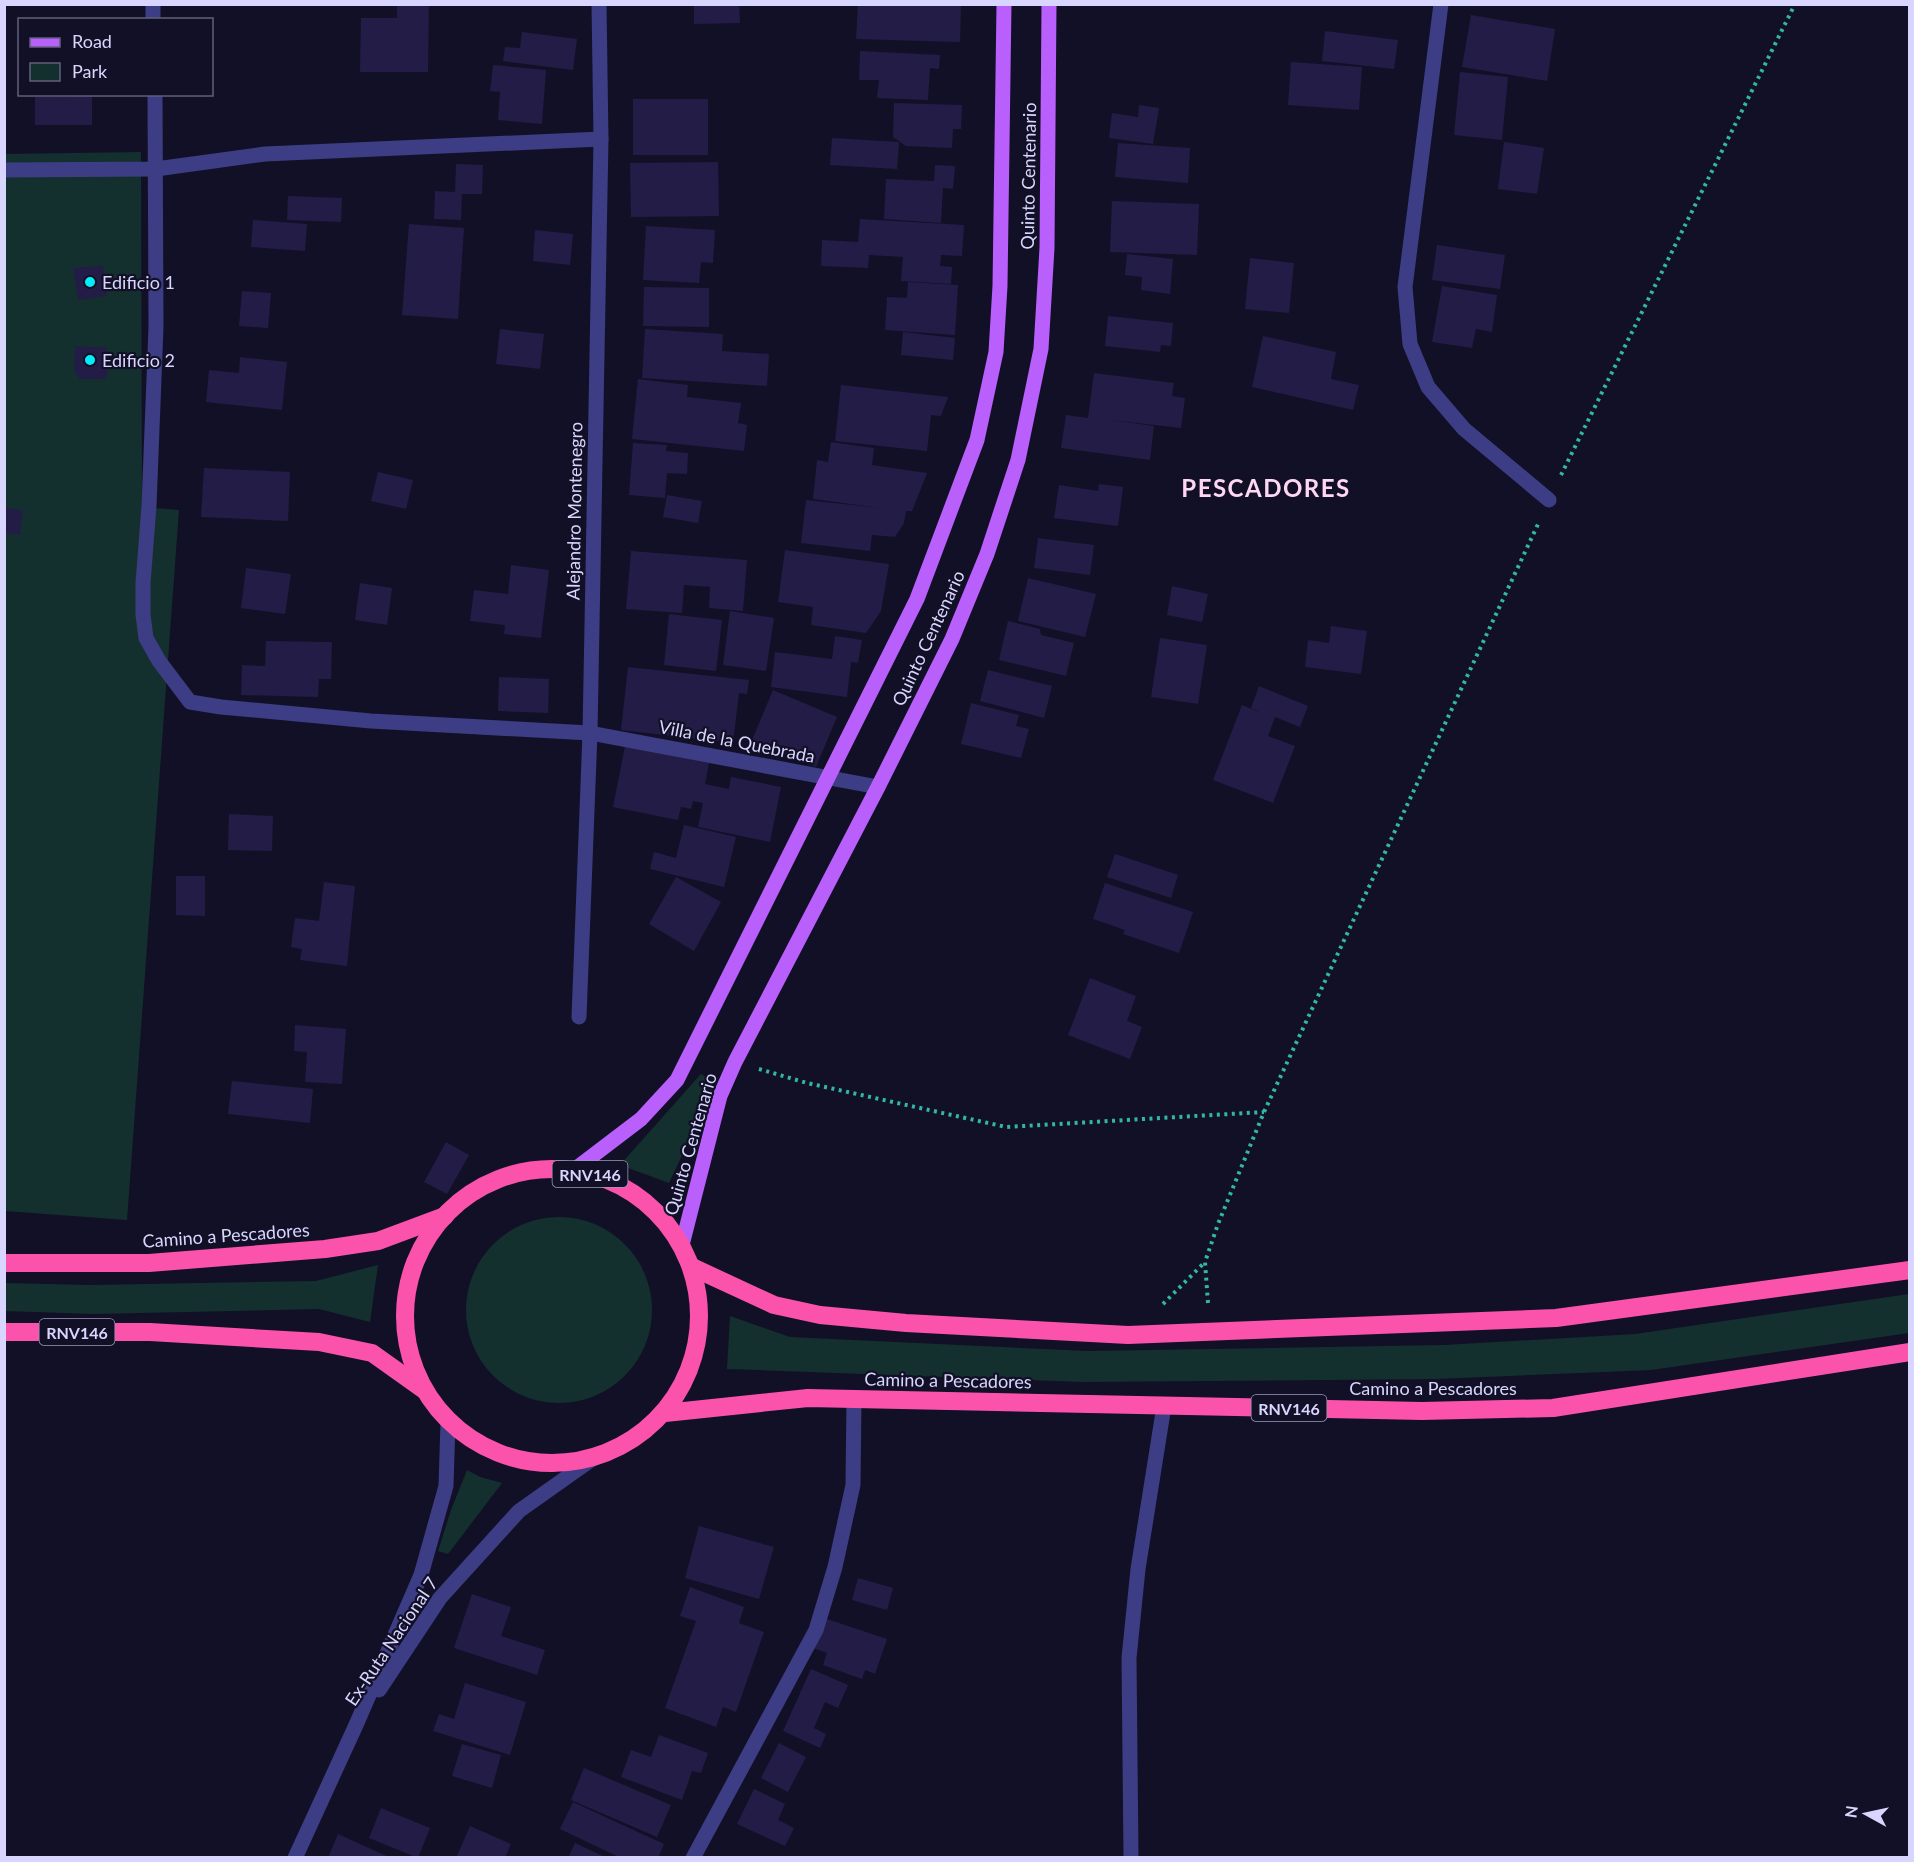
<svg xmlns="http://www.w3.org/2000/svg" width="1914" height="1862" font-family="Lato,sans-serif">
<rect width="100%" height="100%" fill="#121026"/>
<!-- green -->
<g fill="#13302e">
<path d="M 141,152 L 142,507 L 179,510 L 127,1220 L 5,1211 L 4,154 Z"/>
<path d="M 701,1074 L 716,1083 L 669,1183 L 620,1165 Z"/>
<circle cx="559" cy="1310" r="93"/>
<path d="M 378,1265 L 370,1322 L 319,1309 L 93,1314 L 5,1311 L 5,1283 L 91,1285 L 316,1281 Z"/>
<path d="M 1909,1294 L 1909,1333 L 1651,1370 L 1438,1379 L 1082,1382 L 727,1369 L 730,1316 L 790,1337 L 1087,1351 L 1444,1345 L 1635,1334 Z"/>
<path d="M 467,1470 L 480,1477 L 502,1483 L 448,1554 L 438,1551 L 451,1510 Z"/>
</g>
<!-- building -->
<g fill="#231c47">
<path d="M 397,4 L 429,4 L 428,72 L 360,72 L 361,18 L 397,18 Z"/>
<path d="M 694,4 L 739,4 L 740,23 L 694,24 Z"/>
<path d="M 858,4 L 961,4 L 960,42 L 856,39 Z"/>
<path d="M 1471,15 L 1555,29 L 1547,81 L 1462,67 Z"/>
<path d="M 1325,31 L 1398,40 L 1394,69 L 1322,61 Z"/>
<path d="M 522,32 L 577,39 L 573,70 L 503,61 L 505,47 L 520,48 Z"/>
<path d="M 860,51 L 940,55 L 939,69 L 930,68 L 928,100 L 877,98 L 879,80 L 859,80 Z"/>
<path d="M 1291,62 L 1362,67 L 1359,110 L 1288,105 Z"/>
<path d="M 493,65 L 546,70 L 542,124 L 498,120 L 500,92 L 490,91 Z"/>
<path d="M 1460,72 L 1508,77 L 1502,140 L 1454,135 Z"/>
<path d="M 92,96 L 92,125 L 35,125 L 35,97 Z"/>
<rect x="633" y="99" width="75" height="56"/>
<path d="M 894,103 L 962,105 L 961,129 L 953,129 L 952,148 L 906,146 L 893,137 Z"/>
<path d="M 1139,105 L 1159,108 L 1153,144 L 1109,138 L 1112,113 L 1138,117 Z"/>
<path d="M 832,138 L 899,142 L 897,169 L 830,165 Z"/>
<path d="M 1504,142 L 1544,148 L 1537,194 L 1498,189 Z"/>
<path d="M 1118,143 L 1190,148 L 1188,183 L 1115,177 Z"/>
<path d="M 718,162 L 719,216 L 631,217 L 630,163 Z"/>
<path d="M 456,164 L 483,165 L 482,194 L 462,194 L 461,220 L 434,219 L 435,191 L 455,192 Z"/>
<path d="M 935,165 L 955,166 L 953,189 L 943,188 L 941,223 L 884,219 L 886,179 L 934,181 Z"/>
<path d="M 288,196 L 342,198 L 341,222 L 287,220 Z"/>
<path d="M 1112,201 L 1199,204 L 1197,255 L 1110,252 Z"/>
<path d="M 860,219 L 964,225 L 962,256 L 941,255 L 940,266 L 952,267 L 951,284 L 901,281 L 903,257 L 869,255 L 868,268 L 821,266 L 822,240 L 858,242 Z"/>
<path d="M 253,220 L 307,224 L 305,251 L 251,247 Z"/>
<path d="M 409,224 L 464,228 L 458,319 L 402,315 Z"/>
<path d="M 646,226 L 715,230 L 713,263 L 701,262 L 699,283 L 643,280 Z"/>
<path d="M 535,230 L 573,234 L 570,265 L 533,261 Z"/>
<path d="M 1437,245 L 1505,255 L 1500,289 L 1432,280 Z"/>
<path d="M 1127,254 L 1173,259 L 1170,294 L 1141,290 L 1142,277 L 1125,275 Z"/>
<path d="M 1250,258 L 1294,263 L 1289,313 L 1245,309 Z"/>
<path d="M 103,266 L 107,296 L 78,300 L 73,268 Z"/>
<path d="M 908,282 L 958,285 L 955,335 L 885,330 L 887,297 L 907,298 Z"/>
<path d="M 1442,286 L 1497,295 L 1492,332 L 1476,329 L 1472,348 L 1432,342 Z"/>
<path d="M 644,287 L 709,288 L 709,327 L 643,326 Z"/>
<path d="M 242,291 L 271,293 L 268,328 L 239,326 Z"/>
<path d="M 1108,316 L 1173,323 L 1171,346 L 1161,345 L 1160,352 L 1105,346 Z"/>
<path d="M 500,329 L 544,334 L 540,369 L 496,364 Z"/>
<path d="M 645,329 L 723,334 L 722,351 L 769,354 L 767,386 L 642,378 Z"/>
<path d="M 903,332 L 955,338 L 953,360 L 901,355 Z"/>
<path d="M 1263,336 L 1336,352 L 1331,379 L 1359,385 L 1353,410 L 1252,387 Z"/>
<path d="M 75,346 L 107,348 L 107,379 L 80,379 L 74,371 Z"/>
<path d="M 240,357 L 287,362 L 282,410 L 206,402 L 209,370 L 239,373 Z"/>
<path d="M 1094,373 L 1174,383 L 1172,396 L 1185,398 L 1181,428 L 1111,420 L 1154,426 L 1150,460 L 1061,448 L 1066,415 L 1088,418 Z"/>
<path d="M 638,379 L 688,385 L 687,397 L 741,403 L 738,423 L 747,425 L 744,451 L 632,439 Z"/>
<path d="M 841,385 L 948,397 L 941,416 L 931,415 L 927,451 L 835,441 Z"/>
<path d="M 831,442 L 874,448 L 872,465 L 927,473 L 912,511 L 906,511 L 904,523 L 895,537 L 872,535 L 870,551 L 801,543 L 806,500 L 880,508 L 813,499 L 817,460 L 828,462 Z"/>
<path d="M 633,443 L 667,445 L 666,451 L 688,453 L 687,474 L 667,473 L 665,498 L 629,495 Z"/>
<path d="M 204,468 L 290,472 L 288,521 L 201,517 Z"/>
<path d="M 378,472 L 413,480 L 406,509 L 371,501 Z"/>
<path d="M 1099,484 L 1123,487 L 1118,526 L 1054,518 L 1059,485 L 1098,491 Z"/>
<path d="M 667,495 L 702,501 L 698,523 L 663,517 Z"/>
<path d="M 4,508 L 23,510 L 20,535 L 4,533 Z"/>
<path d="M 1038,538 L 1094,545 L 1090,575 L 1034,568 Z"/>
<path d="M 785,550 L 889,564 L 881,611 L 866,633 L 811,625 L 813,607 L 778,602 Z"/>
<path d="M 631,551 L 747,560 L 743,611 L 709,608 L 710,587 L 684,585 L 682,613 L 626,609 Z"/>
<path d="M 511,565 L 549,570 L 541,638 L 504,634 L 505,625 L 470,621 L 474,590 L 508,594 Z"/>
<path d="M 246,568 L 291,574 L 285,614 L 241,608 Z"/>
<path d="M 1028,578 L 1096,594 L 1085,637 L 1018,621 Z"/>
<path d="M 360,583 L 392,588 L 387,625 L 355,620 Z"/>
<path d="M 1172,586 L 1208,594 L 1202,622 L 1167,615 Z"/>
<path d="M 730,611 L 774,618 L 766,671 L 723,665 Z"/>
<path d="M 669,614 L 722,620 L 716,671 L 664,665 Z"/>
<path d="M 1008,621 L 1040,629 L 1041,635 L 1074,643 L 1066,676 L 999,660 Z"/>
<path d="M 1331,626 L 1367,631 L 1361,674 L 1305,667 L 1308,640 L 1329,643 Z"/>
<path d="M 835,636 L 862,640 L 858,663 L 851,662 L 847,697 L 771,687 L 775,652 L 832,659 Z"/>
<path d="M 1160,638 L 1207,645 L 1198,704 L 1151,697 Z"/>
<path d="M 266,641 L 332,642 L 331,679 L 319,679 L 318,697 L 241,695 L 242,665 L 265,666 Z"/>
<path d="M 628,667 L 749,680 L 747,694 L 739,693 L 733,743 L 621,730 Z"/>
<path d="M 988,670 L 1052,686 L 1044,718 L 980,701 Z"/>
<path d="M 499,677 L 549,679 L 548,713 L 498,711 Z"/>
<path d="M 1259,686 L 1308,706 L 1300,727 L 1275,717 L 1268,736 L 1295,746 L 1273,803 L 1213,780 L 1242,705 L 1261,713 L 1251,708 Z"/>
<path d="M 773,690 L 837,717 L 816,767 L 752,740 Z"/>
<path d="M 971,703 L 1019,715 L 1016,726 L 1029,729 L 1021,758 L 961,744 Z"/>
<path d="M 625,746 L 709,763 L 705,784 L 729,789 L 731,777 L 781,787 L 770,842 L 698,827 L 703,803 L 693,801 L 691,809 L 681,807 L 678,820 L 613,807 Z"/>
<path d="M 229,814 L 273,816 L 272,851 L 228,850 Z"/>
<path d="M 684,825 L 736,837 L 724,887 L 650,869 L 654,852 L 676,858 Z"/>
<path d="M 1115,854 L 1178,875 L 1171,898 L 1107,877 Z"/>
<path d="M 176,876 L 205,876 L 205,916 L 176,915 Z"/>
<path d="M 676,877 L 721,902 L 694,951 L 649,924 Z"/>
<path d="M 324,882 L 355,886 L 347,966 L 300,960 L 302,949 L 291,947 L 295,918 L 319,921 Z"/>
<path d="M 1105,883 L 1193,912 L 1179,953 L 1123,934 L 1125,930 L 1093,919 Z"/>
<path d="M 1090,978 L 1136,996 L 1127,1021 L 1142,1027 L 1130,1059 L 1068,1035 Z"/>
<path d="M 295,1025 L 346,1029 L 342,1084 L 305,1082 L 307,1052 L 294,1051 Z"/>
<path d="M 232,1081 L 313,1089 L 310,1123 L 228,1114 Z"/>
<path d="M 446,1142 L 469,1155 L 447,1194 L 424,1182 Z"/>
<path d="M 699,1526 L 774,1547 L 759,1599 L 685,1578 Z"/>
<path d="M 858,1578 L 893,1588 L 887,1610 L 852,1600 Z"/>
<path d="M 690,1587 L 744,1607 L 739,1623 L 764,1632 L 736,1712 L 723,1707 L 716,1727 L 665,1708 L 696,1621 L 680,1616 Z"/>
<path d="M 472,1594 L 511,1607 L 501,1636 L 545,1650 L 537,1675 L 454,1648 Z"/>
<path d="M 824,1618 L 887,1639 L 875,1674 L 865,1670 L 862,1679 L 823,1665 L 827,1653 L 813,1648 Z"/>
<path d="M 811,1669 L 848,1685 L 838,1708 L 825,1702 L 814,1728 L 826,1734 L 820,1748 L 783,1731 Z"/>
<path d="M 465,1683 L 526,1702 L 510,1755 L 433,1731 L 439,1714 L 454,1719 Z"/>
<path d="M 659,1735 L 708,1753 L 701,1773 L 692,1771 L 682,1800 L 621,1777 L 631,1750 L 651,1757 Z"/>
<path d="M 779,1743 L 806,1757 L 788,1792 L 761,1778 Z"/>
<path d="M 462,1744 L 501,1755 L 492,1788 L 452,1776 Z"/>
<path d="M 584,1768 L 671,1805 L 657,1837 L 571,1800 Z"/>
<path d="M 754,1789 L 785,1804 L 778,1820 L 794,1828 L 785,1846 L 737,1824 Z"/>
<path d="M 573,1802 L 664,1844 L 658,1858 L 621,1858 L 560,1829 Z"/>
<path d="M 381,1808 L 430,1828 L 418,1858 L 369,1838 Z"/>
<path d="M 470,1826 L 511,1844 L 505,1858 L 456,1858 Z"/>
<path d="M 338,1834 L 391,1858 L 328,1858 Z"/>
<path d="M 575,1843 L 607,1858 L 568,1858 Z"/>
</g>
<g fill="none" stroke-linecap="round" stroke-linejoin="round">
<!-- path -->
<g stroke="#32b6a7" stroke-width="4" stroke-dasharray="3 4.5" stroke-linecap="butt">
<path d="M 1561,475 L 1795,4"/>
<path d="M 759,1069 L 807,1083 L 1006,1127 L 1264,1112"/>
<path d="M 1208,1303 L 1205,1262 L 1218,1224 L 1264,1112 L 1539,522"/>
<path d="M 1163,1304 L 1204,1263"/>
</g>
<!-- minor -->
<g stroke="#3c3d84" stroke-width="15">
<path d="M 153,4 L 153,20"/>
<path d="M 1441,4 L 1405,287 L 1410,344 L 1428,387 L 1464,429 L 1549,500"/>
<path d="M 155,94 L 156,327 L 149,506 L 143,583 L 143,615 L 146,638 L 159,661 L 190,702 L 221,707 L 371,721 L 590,733 L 878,787"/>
<path d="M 4,170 L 156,169 L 265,154 L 601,139"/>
<path d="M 579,1017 L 590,733 L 601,139 L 599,4"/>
<path d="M 379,1690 L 440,1598 L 519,1511 L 591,1460"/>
<path d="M 295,1858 L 356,1725 L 421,1575 L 446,1486 L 448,1422"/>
<path d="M 693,1858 L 816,1630 L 835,1567 L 853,1485 L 854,1399"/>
<path d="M 1131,1858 L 1129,1658 L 1138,1569 L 1164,1406"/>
</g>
<!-- major -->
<g stroke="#b95ffc" stroke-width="15">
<path d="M 574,1170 L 641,1119 L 677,1080 L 917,599 L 977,440 L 996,352 L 1000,286 L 1004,4"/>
<path d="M 682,1245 L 720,1096 L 735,1062 L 878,787 L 952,639 L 987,554 L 1018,460 L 1041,349 L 1047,248 L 1049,4"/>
</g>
<!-- highway -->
<g stroke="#fb53ac" stroke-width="18">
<circle cx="552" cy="1316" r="147"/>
<path d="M 4,1263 L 149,1263 L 325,1249 L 378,1241 L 445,1216"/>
<path d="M 692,1267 L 774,1305 L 820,1315 L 906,1323 L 1128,1335 L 1556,1318 L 1910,1270"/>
<path d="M 4,1332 L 150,1332 L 319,1342 L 372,1353 L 424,1390"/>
<path d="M 665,1413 L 808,1398 L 1422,1411 L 1553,1408 L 1910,1352"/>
</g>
</g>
<!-- markers -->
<g fill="#06edfa" stroke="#121026" stroke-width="2">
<circle cx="90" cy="282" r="6"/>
<circle cx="90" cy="360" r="6"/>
</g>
<g text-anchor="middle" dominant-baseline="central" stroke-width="4.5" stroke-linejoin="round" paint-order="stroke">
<!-- shield labels -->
<g fill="#121026" stroke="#9d9bbd" stroke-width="1.5">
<rect x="552.5" y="1161" width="75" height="26" rx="4.5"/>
<rect x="39.5" y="1319" width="75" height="26" rx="4.5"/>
<rect x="1251.5" y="1395" width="75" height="26" rx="4.5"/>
</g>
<g font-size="16" font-weight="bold" fill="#d8d6fe">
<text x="590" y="1174">RNV146</text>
<text x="77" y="1332">RNV146</text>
<text x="1289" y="1408">RNV146</text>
</g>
<!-- street labels -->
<g font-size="18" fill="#d8d6fe" stroke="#121026">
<text transform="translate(1028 176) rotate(-89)">Quinto Centenario</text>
<text transform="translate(574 511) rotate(-89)">Alejandro Montenegro</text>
<text transform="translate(928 638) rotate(-65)">Quinto Centenario</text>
<text transform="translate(737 741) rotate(11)">Villa de la Quebrada</text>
<text transform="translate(690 1144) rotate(-74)">Quinto Centenario</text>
<text transform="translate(226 1235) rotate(-4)">Camino a Pescadores</text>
<text transform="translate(948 1380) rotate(1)">Camino a Pescadores</text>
<text x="1433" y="1388">Camino a Pescadores</text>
<text transform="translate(391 1641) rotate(-56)">Ex-Ruta Nacional 7</text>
</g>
<!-- poi labels -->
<g font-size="18" fill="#d8d6fe" stroke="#121026" text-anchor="start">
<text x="102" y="282">Edificio 1</text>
<text x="102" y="360">Edificio 2</text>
</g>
<!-- district labels -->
<g font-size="24" font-weight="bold" letter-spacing="1.5" fill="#fed8f2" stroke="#121026">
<text x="1266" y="487">PESCADORES</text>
</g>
</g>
<!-- border -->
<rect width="1914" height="1862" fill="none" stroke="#d8d6fe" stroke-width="12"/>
<!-- legend -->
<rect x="18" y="18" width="195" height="78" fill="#121026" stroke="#615f7c" stroke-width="1.5"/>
<rect x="30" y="38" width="30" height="9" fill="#b95ffc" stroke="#615f7c" stroke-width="1.5"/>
<text x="72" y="48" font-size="18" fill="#d8d6fe">Road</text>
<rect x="30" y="63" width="30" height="18" fill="#13302e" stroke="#615f7c" stroke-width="1.5"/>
<text x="72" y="78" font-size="18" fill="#d8d6fe">Park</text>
<!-- north arrow -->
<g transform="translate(1866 1814) rotate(278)" stroke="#121026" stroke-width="4.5" paint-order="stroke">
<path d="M0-4.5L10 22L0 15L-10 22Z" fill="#d8d6fe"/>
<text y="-9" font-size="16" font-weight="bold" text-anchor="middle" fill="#d8d6fe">N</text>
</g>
</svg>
